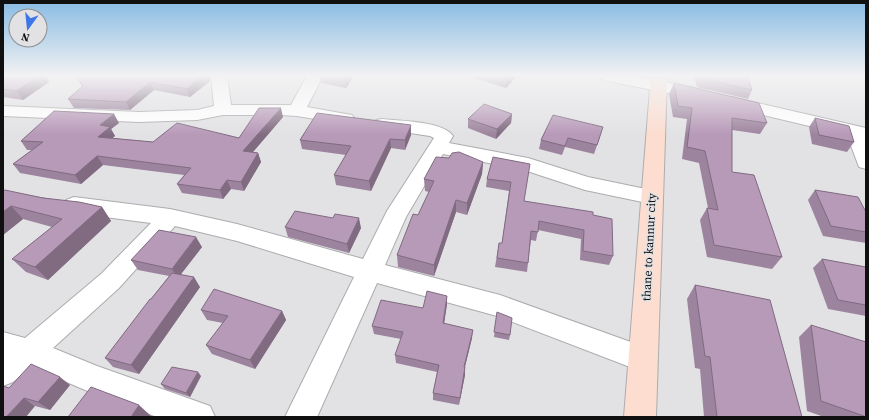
<svg xmlns="http://www.w3.org/2000/svg" width="869" height="420" font-family="'Source Serif 4',serif">
<rect width="100%" height="100%" fill="#e2e2e5"/>
<g fill="none" stroke-linecap="round" stroke-linejoin="round">
<defs>
<g id="street">
<path d="M 211,76 L 227,76 L 231,105 L 291,105 L 307,76 L 323,76 L 307,107 L 346,114 L 352,115 L 355,119 L 352,123 L 346,124 L 297,116 L 280,115 L 223,115 L 197,120 L 139,122 L 3,116 L 3,106 L 139,112 L 197,110 L 214,106 Z"/>
<path d="M 599,76 L 637,76 L 700,89 L 706,90 L 708,94 L 706,98 L 700,99 L 607,81 L 601,79 Z"/>
<path d="M 732,97 L 866,128 L 866,169 L 859,167 L 847,135 L 726,106 L 723,102 L 726,98 Z"/>
<path d="M 382,119 C 400,121 443,121 453,136 L 449,143 L 528,158 L 588,177 L 660,192 L 663,197 L 660,202 L 652,204 L 585,190 L 524,170 L 443,154 L 406,217 L 385,265 L 500,295 L 653,350 L 657,359 L 653,368 L 643,372 L 497,316 L 377,283 L 317,417 L 285,417 L 354,277 L 237,241 L 175,226 L 119,288 L 53,348 L 97,366 L 210,406 L 215,417 L 157,417 L 85,390 L 32,367 L 13,382 L 3,386 L 3,332 L 25,338 L 101,274 L 151,223 L 74,213 L 66,210 L 63,205 L 66,200 L 74,197 L 170,209 L 237,224 L 363,259 L 387,211 L 434,138 L 430,136 L 376,128 L 373,124 L 376,120 Z"/>
</g>
<path id="secondary" d="M 651,76 L 667,76 L 656,417 L 624,417 Z"/>
</defs>
<!-- street casing -->
<use href="#street" stroke="#acacae" stroke-width="2"/>
<!-- secondary casing -->
<use href="#secondary" stroke="#acacae" stroke-width="2"/>
<!-- street -->
<use href="#street" fill="#fff" fill-rule="evenodd"/>
<!-- secondary -->
<use href="#secondary" fill="#fcddd0" fill-rule="evenodd"/>
</g>
<!-- wall -->
<g fill="#9d849e">
<path d="M 76,76 L 210,76 L 210,81 L 190,97 L 154,90 L 130,110 L 74,108 L 68,99 L 82,87 Z"/>
<path d="M 320,76 L 354,76 L 346,88 L 321,83 Z"/>
<path d="M 467,76 L 517,76 L 506,88 Z"/>
<path d="M 694,76 L 747,76 L 752,90 L 748,99 L 697,87 Z"/>
<path d="M 3,80 L 49,82 L 23,100 L 3,97 Z"/>
<path d="M 674,83 L 767,123 L 760,134 L 732,130 L 732,172 L 782,257 L 772,269 L 707,257 L 700,220 L 707,208 L 708,208 L 699,163 L 682,159 L 687,119 L 673,117 L 669,94 Z"/>
<path d="M 512,114 L 511,123 L 496,139 L 468,128 L 468,119 Z"/>
<path d="M 553,115 L 600,137 L 594,154 L 565,147 L 562,155 L 539,149 L 541,140 Z"/>
<path d="M 283,117 L 253,152 L 258,153 L 261,162 L 244,191 L 231,189 L 223,199 L 182,193 L 177,184 L 184,175 L 103,165 L 81,184 L 20,173 L 13,164 L 32,150 L 27,150 L 21,141 L 119,123 L 111,129 L 115,136 L 112,138 L 153,142 L 239,138 Z"/>
<path d="M 815,118 L 854,142 L 847,152 L 812,144 L 809,127 Z"/>
<path d="M 411,125 L 411,135 L 405,150 L 391,148 L 371,191 L 336,185 L 334,175 L 346,155 L 302,149 L 300,140 Z"/>
<path d="M 493,157 L 524,201 L 593,215 L 613,256 L 609,265 L 580,260 L 581,239 L 538,230 L 536,241 L 531,240 L 528,263 L 527,272 L 495,267 L 499,243 L 502,243 L 509,191 L 486,187 L 487,179 Z"/>
<path d="M 483,162 L 482,174 L 467,215 L 456,212 L 434,276 L 398,267 L 397,255 L 418,215 L 429,192 L 425,191 L 424,179 Z"/>
<path d="M 815,190 L 866,212 L 866,243 L 823,236 L 808,200 Z"/>
<path d="M 3,191 L 102,207 L 111,221 L 48,280 L 26,272 L 12,259 L 52,227 L 23,219 L 3,235 Z"/>
<path d="M 285,227 L 361,228 L 349,253 L 288,237 Z"/>
<path d="M 202,247 L 181,274 L 200,287 L 139,374 L 113,367 L 105,358 L 169,276 L 138,270 L 131,260 Z"/>
<path d="M 822,259 L 866,267 L 866,316 L 828,309 L 813,268 Z"/>
<path d="M 695,285 L 802,417 L 704,417 L 700,369 L 695,368 L 687,299 Z"/>
<path d="M 447,304 L 444,323 L 472,338 L 465,367 L 465,375 L 459,405 L 433,400 L 433,393 L 437,372 L 396,363 L 395,355 L 401,339 L 374,334 L 372,326 L 423,308 Z"/>
<path d="M 201,310 L 282,311 L 286,320 L 255,369 L 212,354 L 206,345 L 223,323 L 207,320 Z"/>
<path d="M 497,312 L 510,335 L 509,340 L 494,337 Z"/>
<path d="M 811,325 L 866,417 L 824,417 L 807,411 L 799,337 Z"/>
<path d="M 201,376 L 190,397 L 165,389 L 161,384 Z"/>
<path d="M 70,385 L 50,410 L 35,406 L 9,388 Z"/>
</g>
<!-- shaded-wall -->
<g fill="#806b81">
<path d="M 39,76 L 46,76 L 49,82 L 23,100 L 16,91 Z"/>
<path d="M 202,76 L 210,76 L 210,81 L 190,97 L 187,89 Z"/>
<path d="M 346,76 L 354,76 L 346,88 L 345,79 Z"/>
<path d="M 509,76 L 517,76 L 506,88 L 507,79 Z"/>
<path d="M 150,82 L 154,90 L 130,110 L 126,102 Z"/>
<path d="M 281,108 L 283,117 L 246,160 L 243,151 Z"/>
<path d="M 114,114 L 119,123 L 111,129 L 115,136 L 103,146 L 98,137 L 100,125 Z"/>
<path d="M 512,114 L 511,123 L 496,139 L 497,129 Z"/>
<path d="M 411,125 L 411,135 L 405,150 L 405,140 Z"/>
<path d="M 390,139 L 391,148 L 371,191 L 369,181 Z"/>
<path d="M 258,153 L 261,162 L 244,191 L 241,182 Z"/>
<path d="M 97,156 L 103,165 L 81,184 L 75,175 Z"/>
<path d="M 483,162 L 482,174 L 467,215 L 467,203 Z"/>
<path d="M 227,180 L 231,189 L 223,199 L 220,190 Z"/>
<path d="M 456,200 L 456,212 L 434,276 L 434,265 Z"/>
<path d="M 11,206 L 23,219 L 3,235 L 3,212 Z"/>
<path d="M 102,207 L 111,221 L 48,280 L 35,267 Z"/>
<path d="M 359,218 L 361,228 L 349,253 L 347,244 Z"/>
<path d="M 196,237 L 202,247 L 178,278 L 172,269 Z"/>
<path d="M 194,277 L 200,287 L 139,374 L 131,365 Z"/>
<path d="M 447,296 L 447,304 L 443,331 L 443,323 Z"/>
<path d="M 282,311 L 286,320 L 255,369 L 250,360 Z"/>
<path d="M 473,330 L 472,338 L 463,374 L 464,367 Z"/>
<path d="M 465,367 L 465,375 L 459,405 L 460,398 Z"/>
<path d="M 198,372 L 201,376 L 190,397 L 186,393 Z"/>
<path d="M 60,377 L 70,385 L 50,410 L 38,402 Z"/>
<path d="M 24,398 L 35,406 L 26,417 L 6,417 Z"/>
<path d="M 139,405 L 151,416 L 151,417 L 131,417 Z"/>
</g>
<!-- building -->
<g fill="#b799b8" stroke="#806b81">
<path d="M 10,76 L 39,76 L 16,91 L 3,89 L 3,80 Z"/>
<path d="M 76,76 L 202,76 L 187,89 L 150,82 L 126,102 L 68,99 L 83,86 Z"/>
<path d="M 331,76 L 346,76 L 345,79 Z"/>
<path d="M 498,76 L 509,76 L 507,79 Z"/>
<path d="M 700,76 L 747,76 L 752,90 L 701,78 Z"/>
<path d="M 674,83 L 759,103 L 767,123 L 732,118 L 732,172 L 754,175 L 782,257 L 714,245 L 707,208 L 718,210 L 705,151 L 687,147 L 692,108 L 678,106 Z"/>
<path d="M 484,104 L 512,114 L 497,129 L 468,119 Z"/>
<path d="M 259,108 L 281,108 L 243,151 L 258,153 L 241,182 L 227,180 L 220,190 L 177,184 L 191,168 L 97,156 L 75,175 L 13,164 L 43,142 L 21,141 L 54,111 L 114,114 L 100,125 L 110,127 L 98,137 L 153,142 L 177,123 L 239,138 Z"/>
<path d="M 317,113 L 411,125 L 405,140 L 390,139 L 369,181 L 334,175 L 351,146 L 300,140 Z"/>
<path d="M 553,115 L 603,127 L 597,145 L 568,138 L 565,146 L 541,140 Z"/>
<path d="M 815,118 L 849,126 L 854,142 L 819,135 Z"/>
<path d="M 459,152 L 483,162 L 467,203 L 456,200 L 434,265 L 397,255 L 413,214 L 418,215 L 434,181 L 424,179 L 436,157 L 449,158 L 452,153 Z"/>
<path d="M 493,157 L 530,164 L 524,201 L 593,212 L 593,215 L 612,219 L 613,256 L 583,251 L 584,230 L 539,221 L 538,232 L 531,231 L 528,263 L 497,258 L 499,243 L 502,243 L 511,182 L 487,179 Z"/>
<path d="M 5,190 L 43,198 L 79,202 L 102,207 L 35,267 L 12,259 L 62,219 L 11,206 L 3,212 L 3,191 Z"/>
<path d="M 815,190 L 858,197 L 866,212 L 866,232 L 831,226 Z"/>
<path d="M 295,211 L 333,218 L 335,214 L 359,218 L 347,244 L 285,227 Z"/>
<path d="M 159,230 L 196,237 L 172,269 L 131,260 Z"/>
<path d="M 822,259 L 866,267 L 866,305 L 838,300 Z"/>
<path d="M 172,273 L 194,277 L 131,365 L 105,358 L 150,299 L 151,299 Z"/>
<path d="M 695,285 L 770,300 L 802,417 L 717,417 L 710,357 L 705,356 Z"/>
<path d="M 214,289 L 282,311 L 250,360 L 206,345 L 228,316 L 201,310 Z"/>
<path d="M 427,291 L 447,296 L 443,323 L 473,330 L 464,367 L 465,367 L 460,398 L 433,393 L 439,365 L 395,355 L 403,332 L 372,326 L 381,300 L 423,308 Z"/>
<path d="M 497,312 L 512,318 L 510,335 L 494,332 Z"/>
<path d="M 811,325 L 866,342 L 866,417 L 865,417 L 864,416 L 821,401 Z"/>
<path d="M 31,364 L 60,377 L 38,402 L 24,398 L 6,417 L 3,417 L 3,386 L 9,388 Z"/>
<path d="M 172,367 L 198,372 L 186,393 L 161,384 Z"/>
<path d="M 91,387 L 139,405 L 131,417 L 68,417 Z"/>
</g>
<!-- sky -->
<linearGradient id="sky" x2="0" y2="1"><stop stop-color="#88bbe3"/><stop offset="0.56" stop-color="#f2f2f3"/><stop offset="1" stop-color="#f2f2f3" stop-opacity="0"/></linearGradient>
<rect width="869" height="135" fill="url(#sky)"/>
<g text-anchor="middle" dominant-baseline="central" stroke-width="3" stroke-linejoin="round" paint-order="stroke">
<!-- street labels -->
<g font-size="12" fill="#101011" stroke="#e2e2e5">
<text transform="translate(649 247) rotate(-87)">thane to kannur city</text>
</g>
</g>
<!-- border -->
<rect width="869" height="420" fill="none" stroke="#101011" stroke-width="8"/>
<!-- north arrow -->
<g transform="translate(28 28) rotate(195)"><circle r="19" fill="#e2e2e5" stroke="#8e8e90"/>
<path d="M0-3L7 15L0 10L-7 15Z" fill="#3d76e6"/>
<text y="-6" font-size="11" font-weight="bold" text-anchor="middle" fill="#101011">N</text>
</g>
</svg>
